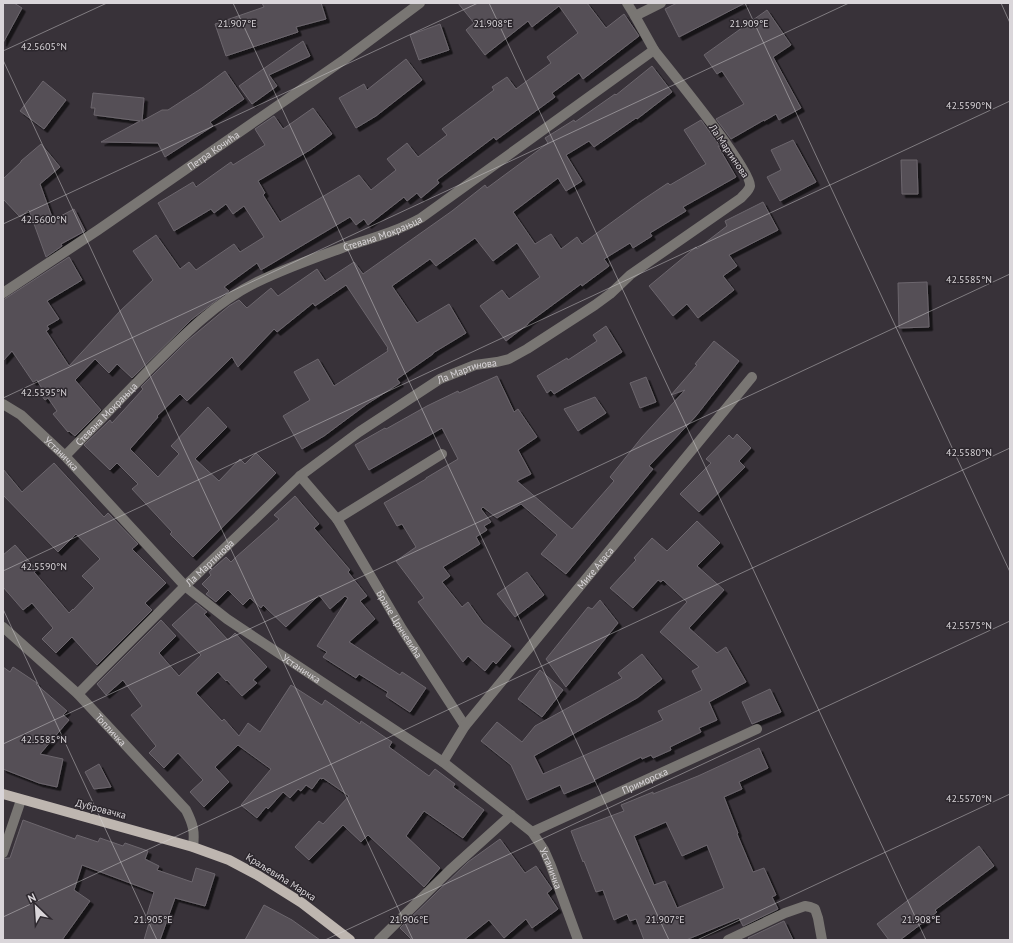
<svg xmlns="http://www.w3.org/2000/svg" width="1013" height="943" font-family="'PT Sans',sans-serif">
<defs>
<filter id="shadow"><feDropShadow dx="3.5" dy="3.5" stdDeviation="0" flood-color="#0009"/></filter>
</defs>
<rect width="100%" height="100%" fill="#383239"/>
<!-- building -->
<g fill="#554f56" stroke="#6c666d" fill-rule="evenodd" filter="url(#shadow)">
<path d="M 3,3 L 14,3 L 22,8 L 3,43 Z"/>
<path d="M 262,3 L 321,3 L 326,19 L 296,27 L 298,32 L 226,56 L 215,24 L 264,7 Z"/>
<path d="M 458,3 L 587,3 L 606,28 L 624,14 L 639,36 L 583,79 L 579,73 L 552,93 L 555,97 L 496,140 L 494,137 L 437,180 L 439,183 L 421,198 L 417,193 L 407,201 L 404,197 L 368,225 L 364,219 L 356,225 L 350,217 L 261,270 L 257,263 L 224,287 L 229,291 L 192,319 L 132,378 L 117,364 L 109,373 L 95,359 L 75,380 L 101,410 L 75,436 L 69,431 L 68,432 L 53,414 L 57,411 L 48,398 L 45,400 L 41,395 L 44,392 L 37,380 L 33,382 L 12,351 L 3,361 L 3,300 L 69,257 L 82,280 L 47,301 L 59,319 L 47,326 L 49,329 L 46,331 L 69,366 L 120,311 L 153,280 L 133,251 L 156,235 L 180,269 L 189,262 L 196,270 L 234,244 L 240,252 L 264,237 L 244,206 L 233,214 L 226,204 L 214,213 L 211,209 L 174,231 L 158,203 L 193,182 L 196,187 L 231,162 L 233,165 L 265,145 L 255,129 L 274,116 L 283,129 L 313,108 L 332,134 L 310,150 L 258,181 L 265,193 L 263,195 L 280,222 L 359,175 L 371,190 L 396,170 L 387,159 L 407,143 L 418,157 L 447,135 L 442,129 L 494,90 L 492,87 L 507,77 L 516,89 L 551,63 L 547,57 L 578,33 L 559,6 L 532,27 L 528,21 L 485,55 L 466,30 L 474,23 Z"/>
<path d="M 677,3 L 745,3 L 679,37 L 665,9 Z"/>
<path d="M 767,10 L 791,45 L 773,57 L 801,108 L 779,120 L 776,114 L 764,121 L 764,120 L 731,139 L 716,119 L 744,104 L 722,71 L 717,74 L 704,55 Z"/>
<path d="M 440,24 L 449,50 L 419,60 L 410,35 Z"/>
<path d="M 303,41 L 310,56 L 269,75 L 277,86 L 252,104 L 239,86 Z"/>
<path d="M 406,59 L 422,80 L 376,116 L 356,128 L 339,98 L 364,84 L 367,90 Z"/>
<path d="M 652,66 L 672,92 L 637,119 L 636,118 L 594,147 L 589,141 L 566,155 L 582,181 L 566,191 L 558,178 L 513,212 L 535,244 L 551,234 L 561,249 L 577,237 L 582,244 L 641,201 L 668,183 L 670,185 L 706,164 L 684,130 L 701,120 L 720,146 L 718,146 L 736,177 L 683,207 L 686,211 L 650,233 L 652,236 L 633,248 L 630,243 L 604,259 L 609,266 L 582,286 L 581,284 L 528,323 L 528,324 L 506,341 L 480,306 L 502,290 L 509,299 L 540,277 L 517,243 L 493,261 L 475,238 L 436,266 L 430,259 L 392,286 L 417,323 L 449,304 L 466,333 L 433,353 L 433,354 L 397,379 L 400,383 L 367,404 L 324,436 L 302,449 L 283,416 L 310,400 L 294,372 L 318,359 L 334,386 L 388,351 L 387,349 L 388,348 L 346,285 L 315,306 L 313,303 L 277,332 L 274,329 L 238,367 L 232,357 L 187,401 L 180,394 L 157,416 L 158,417 L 130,449 L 158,477 L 179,454 L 171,446 L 208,407 L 227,427 L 195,459 L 219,481 L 240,459 L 245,464 L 256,453 L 276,473 L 193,557 L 170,534 L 172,532 L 132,489 L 138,484 L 117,463 L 110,470 L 84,445 L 110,420 L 112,423 L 143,389 L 141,387 L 187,341 L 229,306 L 239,300 L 247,308 L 271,288 L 278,296 L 317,269 L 325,281 L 354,262 L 363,274 L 452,211 L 485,185 L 487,188 L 548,143 L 545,138 L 574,120 L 575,122 L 615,94 L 616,95 Z"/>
<path d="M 225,71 L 244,99 L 210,122 L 213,126 L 165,157 L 158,143 L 101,142 L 140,121 L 94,115 L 95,108 L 91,108 L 93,93 L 144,98 L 142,121 L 162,110 L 168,110 L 202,88 Z"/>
<path d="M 43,81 L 66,100 L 44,129 L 20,111 Z"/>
<path d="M 793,140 L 816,182 L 780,201 L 767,177 L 781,170 L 771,150 Z"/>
<path d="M 41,144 L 60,167 L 40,184 L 53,220 L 74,209 L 85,231 L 61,244 L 62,246 L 46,257 L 29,210 L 20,217 L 3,199 L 3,179 L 21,162 L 21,161 Z"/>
<path d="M 901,160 L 917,160 L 918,194 L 902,194 Z"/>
<path d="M 763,202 L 778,230 L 729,255 L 737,266 L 723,276 L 734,290 L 698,318 L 687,304 L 673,316 L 649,286 L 696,247 L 697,249 L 727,226 L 725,221 Z"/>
<path d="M 927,282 L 929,327 L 899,328 L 898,283 Z"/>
<path d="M 606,326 L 622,352 L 554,394 L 551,390 L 547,393 L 537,376 L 567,358 L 568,360 L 597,341 L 593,335 Z"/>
<path d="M 714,341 L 739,361 L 696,416 L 649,466 L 653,469 L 566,574 L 541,554 L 557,535 L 521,504 L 497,518 L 483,507 L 481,509 L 491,522 L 484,526 L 487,530 L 476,537 L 480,544 L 443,567 L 450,576 L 442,582 L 462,607 L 468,602 L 483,623 L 511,646 L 496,664 L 493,661 L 485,671 L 468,656 L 463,662 L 418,602 L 424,598 L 396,561 L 416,547 L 402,524 L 397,526 L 384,503 L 426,479 L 426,478 L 458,459 L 442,428 L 369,470 L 355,445 L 385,428 L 386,429 L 427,406 L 458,391 L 459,393 L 497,376 L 514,412 L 518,409 L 537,437 L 518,450 L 531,474 L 517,481 L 572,529 L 614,481 L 610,477 L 642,437 L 685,390 L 671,395 L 697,365 L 695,364 Z"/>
<path d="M 646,377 L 656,402 L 640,408 L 630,383 Z"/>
<path d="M 595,397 L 606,413 L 578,431 L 564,409 Z"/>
<path d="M 737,434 L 751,448 L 739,461 L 745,467 L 699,512 L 680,494 L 711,463 L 706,459 L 729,435 L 733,439 Z"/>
<path d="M 54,463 L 104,517 L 108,513 L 138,544 L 132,549 L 166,583 L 145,603 L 152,610 L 97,665 L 72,637 L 56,653 L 42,639 L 53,628 L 32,603 L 23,610 L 3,587 L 3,555 L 15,545 L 37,570 L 34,572 L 69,613 L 73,609 L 73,610 L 94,588 L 82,576 L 100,559 L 76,534 L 58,552 L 3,495 L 3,469 L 22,492 Z"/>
<path d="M 295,496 L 319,524 L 314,528 L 350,570 L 348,572 L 367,596 L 360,601 L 375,619 L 349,642 L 400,675 L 402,672 L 426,688 L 410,712 L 386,696 L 388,692 L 359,674 L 356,678 L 323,657 L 327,652 L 317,646 L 348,598 L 345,596 L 330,609 L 319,595 L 286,627 L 263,605 L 261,608 L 250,598 L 243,605 L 228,590 L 216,602 L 206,594 L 209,591 L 202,584 L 211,575 L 209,572 L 226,557 L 231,562 L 236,557 L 279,519 L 274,515 Z"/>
<path d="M 697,521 L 720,543 L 697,566 L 724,590 L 689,628 L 717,653 L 726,647 L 746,682 L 709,702 L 717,720 L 699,728 L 701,732 L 670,747 L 671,750 L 653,758 L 651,755 L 642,759 L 641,757 L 594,780 L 595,781 L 564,794 L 560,785 L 527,800 L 511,765 L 481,741 L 497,722 L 522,742 L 535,726 L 622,678 L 618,673 L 642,654 L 662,679 L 637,698 L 534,756 L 543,774 L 663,720 L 658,711 L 702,690 L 692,671 L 699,667 L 660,632 L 687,602 L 663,580 L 661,582 L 658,580 L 633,608 L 610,588 L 636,560 L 634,558 L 652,538 L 667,551 Z"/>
<path d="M 527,572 L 544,595 L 515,617 L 497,594 Z"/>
<path d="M 600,600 L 618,623 L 566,687 L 546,659 L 588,607 L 592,609 Z"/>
<path d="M 196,603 L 207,612 L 204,614 L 228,640 L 235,633 L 267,667 L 253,680 L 257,683 L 242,696 L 227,680 L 226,681 L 218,672 L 196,693 L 222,721 L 224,719 L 239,736 L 248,723 L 260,732 L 291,685 L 322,705 L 325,700 L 360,724 L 361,721 L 392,742 L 389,747 L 429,776 L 435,769 L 455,784 L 453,787 L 484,810 L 463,838 L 424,811 L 406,836 L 440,868 L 424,887 L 368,835 L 361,842 L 343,825 L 309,860 L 295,847 L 319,821 L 323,824 L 349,796 L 323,778 L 322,779 L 320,778 L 312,789 L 306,785 L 301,791 L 298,789 L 290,798 L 283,792 L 268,809 L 266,807 L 257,818 L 241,805 L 271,769 L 238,745 L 215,767 L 229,782 L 204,807 L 190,792 L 203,780 L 178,753 L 164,768 L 149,753 L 156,746 L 131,715 L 142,706 L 123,680 L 106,695 L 97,684 L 161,620 L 176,636 L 159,653 L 179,676 L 201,655 L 172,625 Z"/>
<path d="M 3,667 L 10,672 L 13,667 L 37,683 L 36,684 L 67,711 L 63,715 L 69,720 L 40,754 L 63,759 L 57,787 L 39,783 L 3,769 Z"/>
<path d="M 540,670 L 563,690 L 542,717 L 518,699 Z"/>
<path d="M 770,689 L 781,712 L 752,724 L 742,702 Z"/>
<path d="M 759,748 L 768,768 L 739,782 L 742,789 L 724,797 L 738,833 L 737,834 L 753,872 L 764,868 L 776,895 L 772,897 L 778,909 L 743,926 L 739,918 L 686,940 L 644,940 L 636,919 L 630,921 L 627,914 L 614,920 L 603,890 L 596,892 L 584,861 L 583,862 L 571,831 L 624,811 L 621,805 L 653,792 L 653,794 L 698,776 ZM 666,822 L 682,856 L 707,845 L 724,888 L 677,908 L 665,881 L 654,885 L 634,836 Z"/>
<path d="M 99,764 L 111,787 L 94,789 L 85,772 Z"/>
<path d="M 23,820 L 75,839 L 77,835 L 98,842 L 100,838 L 123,846 L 125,843 L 148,851 L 145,859 L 159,866 L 157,870 L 192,882 L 196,868 L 215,874 L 205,906 L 175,898 L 160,940 L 144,940 L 149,923 L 145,921 L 154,892 L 82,865 L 74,890 L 90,901 L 62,940 L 3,940 L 3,859 L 8,858 L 10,858 Z"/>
<path d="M 500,839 L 525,873 L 536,866 L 552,889 L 547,893 L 558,909 L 532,928 L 526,919 L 504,938 L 489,920 L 464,940 L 412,940 L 400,928 L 468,862 Z"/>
<path d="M 979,846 L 994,866 L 935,910 L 937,912 L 900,940 L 889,940 L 877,924 Z"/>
<path d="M 264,905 L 292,920 L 320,940 L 245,940 Z"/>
<path d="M 784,921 L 793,940 L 749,940 L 748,938 Z"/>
</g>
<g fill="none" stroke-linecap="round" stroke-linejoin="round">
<!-- minor -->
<g stroke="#797673" stroke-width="10">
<path d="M 627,3 L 635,16"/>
<path id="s1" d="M 3,293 L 98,230 L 345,59 L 420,3"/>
<path id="s2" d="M 3,404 L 21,415 L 65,456 L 185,586 L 227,619 L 443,762 L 532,832 L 544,850 L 551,866 L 578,940"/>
<path id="s3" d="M 65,456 C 91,429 117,403 143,376 C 178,341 212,304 257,282 C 284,269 314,258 342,248 C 369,239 396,232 421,218 L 654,50 L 635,16 L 661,3"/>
<path id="s4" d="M 300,476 L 337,519 L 402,629 L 465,726"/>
<path d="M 337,519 L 442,454"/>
<path id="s5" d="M 3,627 L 78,694 L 186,810 C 193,824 195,831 193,847"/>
<path id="s6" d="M 78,694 L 185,586 L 300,476 L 359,432 L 440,379 L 475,365 L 497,362 L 509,359 L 527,349 L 595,305 L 610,294 L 630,275 L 741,198 C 744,194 749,191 750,186 C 752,170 668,68 654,50"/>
<path id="s7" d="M 443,762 L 465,726 L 752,377"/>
<path id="s8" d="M 532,832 L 757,729"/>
<path d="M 3,853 L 21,800"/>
<path d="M 379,940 L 450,870 L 511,815"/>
<path d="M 728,940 L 785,913 L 805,906 L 810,907 L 815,909 L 818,918 L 822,940"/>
</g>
<!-- major -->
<path stroke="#beb6b0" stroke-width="10" d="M 3,794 L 193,847 L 229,860 L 259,876 L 302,903 L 350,940"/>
</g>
<!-- ticks -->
<path fill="none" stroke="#dad6da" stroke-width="1" stroke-opacity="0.45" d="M 233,3 L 669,940M 489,3 L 926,940M 745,3 L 1010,572M 1001,3 L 1010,23M 3,51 L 107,3M 3,60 L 413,940M 3,224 L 478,3M 3,398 L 849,3M 3,571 L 1010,101M 3,609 L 157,940M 3,744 L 1010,274M 3,917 L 1010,448M 325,940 L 1010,621M 697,940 L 1010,794"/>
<g text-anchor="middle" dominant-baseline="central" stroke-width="3" stroke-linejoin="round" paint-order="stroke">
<!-- street labels -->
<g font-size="10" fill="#dad6da" stroke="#2d282e">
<text stroke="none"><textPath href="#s1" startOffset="254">Петра Кочића</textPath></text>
<text transform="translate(729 151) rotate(56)">Ла Мартинова</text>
<text stroke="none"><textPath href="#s3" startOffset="395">Стевана Мокрањца</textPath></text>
<text stroke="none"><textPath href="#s6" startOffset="510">Ла Мартинова</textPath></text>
<text stroke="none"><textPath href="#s3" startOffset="59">Стевана Мокрањца</textPath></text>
<text stroke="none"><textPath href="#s2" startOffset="77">Устаничка</textPath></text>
<text stroke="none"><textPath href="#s6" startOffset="186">Ла Мартинова</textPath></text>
<text stroke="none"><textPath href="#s7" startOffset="247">Мике Аласа</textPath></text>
<text stroke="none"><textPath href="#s4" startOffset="179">Бране Црнчевића</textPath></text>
<text stroke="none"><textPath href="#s2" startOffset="401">Устаничка</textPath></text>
<text stroke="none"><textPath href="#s5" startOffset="149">Топличка</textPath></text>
<text stroke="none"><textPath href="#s8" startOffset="124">Приморска</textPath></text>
<text transform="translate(101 809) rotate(15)">Дубровачка</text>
<text stroke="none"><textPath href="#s2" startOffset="725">Устаничка</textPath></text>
<text transform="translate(281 877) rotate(32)">Краљевића Марка</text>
</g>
</g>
<g font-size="10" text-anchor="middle" fill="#dad6da" stroke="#2d282e" stroke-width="3" stroke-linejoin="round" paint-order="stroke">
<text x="237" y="27">21.907°E</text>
<text x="493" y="27">21.908°E</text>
<text x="749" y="27">21.909°E</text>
<text x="44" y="50">42.5605°N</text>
<text x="969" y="109">42.5590°N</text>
<text x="44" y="223">42.5600°N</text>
<text x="969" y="283">42.5585°N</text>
<text x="44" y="396">42.5595°N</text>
<text x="969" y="456">42.5580°N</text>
<text x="44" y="570">42.5590°N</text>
<text x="969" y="629">42.5575°N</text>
<text x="44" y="743">42.5585°N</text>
<text x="969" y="802">42.5570°N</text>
<text x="153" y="923">21.905°E</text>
<text x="409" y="923">21.906°E</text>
<text x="665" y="923">21.907°E</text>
<text x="921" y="923">21.908°E</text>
</g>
<!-- border -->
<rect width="1013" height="943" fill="none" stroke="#dad6da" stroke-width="8"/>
<!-- north arrow -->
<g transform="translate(36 907) rotate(335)" stroke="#2d282e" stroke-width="3" paint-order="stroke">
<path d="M0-3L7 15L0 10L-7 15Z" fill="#dad6da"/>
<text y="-6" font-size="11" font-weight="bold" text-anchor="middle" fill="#dad6da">N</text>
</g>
</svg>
